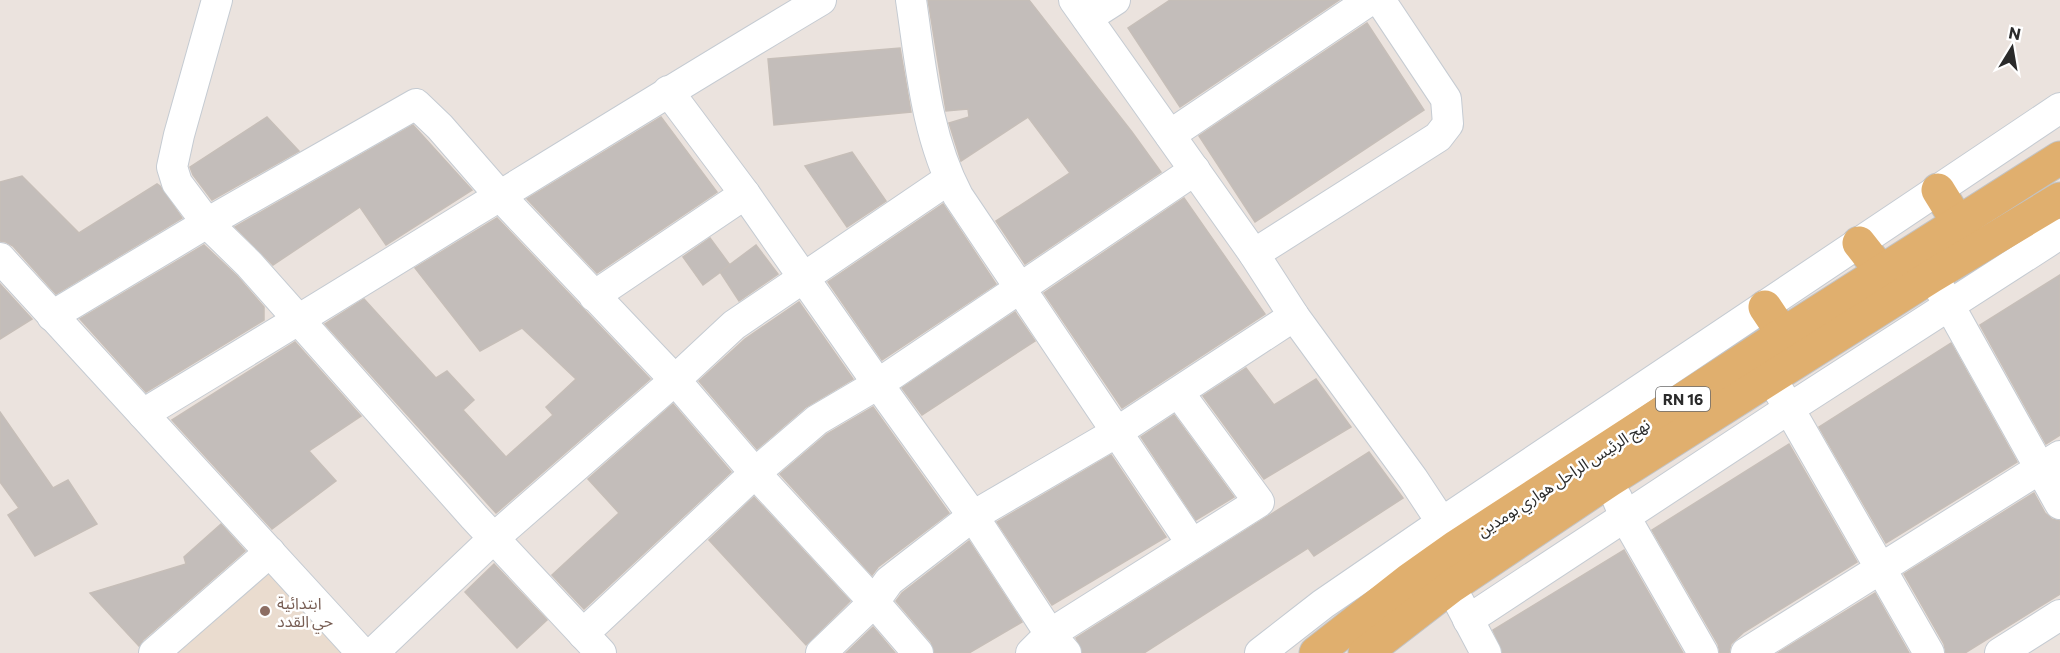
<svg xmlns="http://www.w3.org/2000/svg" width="2060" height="653" font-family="Commissioner,'Noto Sans Arabic',sans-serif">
<rect width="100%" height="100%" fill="#ebe3de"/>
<!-- education -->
<path fill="#eadccf" d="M 270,570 L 345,653 L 175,653 Z"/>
<!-- building -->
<g fill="#c3bdba" stroke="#c6beb8" stroke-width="1.5">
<path d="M 928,0 L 1029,0 L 1132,132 L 1161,172 L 1025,264 L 996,221 L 1070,173 L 1028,117 L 961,161 L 949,123 L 969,117 L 968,109 L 946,111 Z"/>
<path d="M 1170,0 L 1339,0 L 1180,107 L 1128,28 Z"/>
<path d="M 1367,23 L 1424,110 L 1255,222 L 1199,136 Z"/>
<path d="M 900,48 L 911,112 L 774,125 L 768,59 Z"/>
<path d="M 267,117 L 299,151 L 212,200 L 193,175 L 190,167 Z"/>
<path d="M 661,117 L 717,192 L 597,273 L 527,199 Z"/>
<path d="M 413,125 L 472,190 L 386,245 L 360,207 L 273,265 L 235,227 Z"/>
<path d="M 852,152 L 886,201 L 847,227 L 805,166 Z"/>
<path d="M 22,176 L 79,233 L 157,184 L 160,186 L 182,218 L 56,294 L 13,246 L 6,242 L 0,241 L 0,182 Z"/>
<path d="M 1184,198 L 1265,314 L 1122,408 L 1044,293 Z"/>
<path d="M 943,204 L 996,284 L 882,360 L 828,282 Z"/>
<path d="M 497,218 L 650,379 L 496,513 L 325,324 L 364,299 L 436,378 L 447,371 L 474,400 L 463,410 L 506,457 L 553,415 L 546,407 L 576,379 L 522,328 L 480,351 L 415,268 Z"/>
<path d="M 710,238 L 730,265 L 703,285 L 683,257 Z"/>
<path d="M 204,245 L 237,276 L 264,307 L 264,320 L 146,392 L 80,319 Z"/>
<path d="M 756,245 L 778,274 L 739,301 L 720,272 Z"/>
<path d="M 2060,275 L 2060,435 L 2046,444 L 1980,325 Z"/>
<path d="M 0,284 L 32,319 L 0,339 Z"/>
<path d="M 799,302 L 853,379 L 806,407 L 757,449 L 699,381 L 745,339 Z"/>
<path d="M 1015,312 L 1035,341 L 922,415 L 902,388 Z"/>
<path d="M 295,342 L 361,416 L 309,451 L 336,481 L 272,529 L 172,420 Z"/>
<path d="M 1951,343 L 2017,462 L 1886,543 L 1819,427 Z"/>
<path d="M 1246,368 L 1274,405 L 1316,379 L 1351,427 L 1264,479 L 1203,396 Z"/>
<path d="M 673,404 L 731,472 L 584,609 L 552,575 L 619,513 L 588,479 Z"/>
<path d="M 873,407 L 949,513 L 878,567 L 872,575 L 780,474 L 827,434 Z"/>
<path d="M 0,412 L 53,488 L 68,480 L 97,524 L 35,556 L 8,515 L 19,508 L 0,482 Z"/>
<path d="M 1174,415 L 1234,497 L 1196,520 L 1141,437 Z"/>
<path d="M 1789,444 L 1857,562 L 1744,632 L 1731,644 L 1729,653 L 1720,653 L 1718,644 L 1652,530 Z"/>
<path d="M 1369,452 L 1403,498 L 1314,556 L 1308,548 L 1144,653 L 1083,653 L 1076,638 Z"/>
<path d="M 1111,455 L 1166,537 L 1052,605 L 997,522 Z"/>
<path d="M 2034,493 L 2045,513 L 2052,519 L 2060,521 L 2060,594 L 1965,653 L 1946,653 L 1944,644 L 1904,574 Z"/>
<path d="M 754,497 L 850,601 L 806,645 L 709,540 Z"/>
<path d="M 221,524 L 245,551 L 143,640 L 139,646 L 90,593 L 186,564 L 184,557 Z"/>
<path d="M 969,541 L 1022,622 L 969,653 L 935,653 L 931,642 L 896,601 L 902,593 Z"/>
<path d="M 1624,550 L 1683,653 L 1503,653 L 1493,630 Z"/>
<path d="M 494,564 L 547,620 L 517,648 L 465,592 Z"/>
<path d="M 1875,593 L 1909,653 L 1778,653 Z"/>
<path d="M 873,627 L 895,653 L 846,653 Z"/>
</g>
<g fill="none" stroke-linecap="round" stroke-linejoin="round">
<defs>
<g id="minor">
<path d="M 217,0 L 179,135 L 172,167 L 177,183 L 207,223 L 249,264 L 474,517 L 601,653"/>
<path d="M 911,0 C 921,67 926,135 958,196 L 1192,544"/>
<path d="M 1074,0 L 1254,254 L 1294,316 L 1413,479 L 1452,538"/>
<path d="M 1087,18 L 1115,0"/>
<path d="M 668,91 L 745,194 L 878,384 L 973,516 L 1050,634 L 1066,653"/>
<path d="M 1170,135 L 1370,0"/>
<path d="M 1254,254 L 1438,137 L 1448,124 L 1446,99 L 1380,0"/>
<path d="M 0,258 L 362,653"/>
<path d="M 1940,289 L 2060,504"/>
<path d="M 594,296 L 745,194"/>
<path d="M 52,316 L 207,223 L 416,104 L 440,127 L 501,197 L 675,380 L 755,473 L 874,602 L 918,653"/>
<path d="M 1780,393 L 1929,653"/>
<path d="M 143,414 C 370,278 593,136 821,0"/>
<path d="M 1617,498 L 1625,517 L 1703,653"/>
<path d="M 1459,602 L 1486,653"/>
<path d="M 1468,620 L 1790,408 L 2060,234"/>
<path d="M 583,634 L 755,473 L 817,420 L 878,384 L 1195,170"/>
<path d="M 154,653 L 270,552"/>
<path d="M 373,653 L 494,538 L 675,380 L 734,325 L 949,179"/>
<path d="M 821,653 L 874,602 L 889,581 L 973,516 L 1117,432 L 1294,316"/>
<path d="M 1031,653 L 1050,634 L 1259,502 L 1179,393"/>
<path d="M 1260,653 L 1323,604 L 1441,523 L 2060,108"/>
<path d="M 1746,653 L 2060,456"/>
<path d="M 2000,653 L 2060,615"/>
</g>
<g id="major">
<path d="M 1938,190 L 1970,242"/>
<path d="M 1859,243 L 1881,271"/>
<path d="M 1765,307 L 1795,352"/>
<path d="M 1316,653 L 1409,580 L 1457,546 L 1783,334 L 2060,158"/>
<path d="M 1365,653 L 1452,586 L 1610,480 L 1932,276 L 2060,199"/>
</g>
</defs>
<!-- minor casing -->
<use href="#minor" stroke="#c5cbd2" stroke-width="32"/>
<!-- major casing -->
<use href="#major" stroke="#c3c3c3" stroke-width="35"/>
<!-- minor -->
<use href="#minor" stroke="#fff" stroke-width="30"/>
<!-- major -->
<use href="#major" stroke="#e0af6e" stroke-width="33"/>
</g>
<!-- markers -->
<circle fill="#8d6e63" stroke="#fff" stroke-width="2" cx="265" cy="611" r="6"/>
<g text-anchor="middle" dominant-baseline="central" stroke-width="5" stroke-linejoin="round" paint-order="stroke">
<!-- shield labels -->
<rect fill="#fff" stroke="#6a6a6a" stroke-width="1.5" x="1656" y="387" width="54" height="24" rx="4.5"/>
<g font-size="15" font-weight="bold" fill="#2a2a2a">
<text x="1683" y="399">RN 16</text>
</g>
<!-- street labels -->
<g font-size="16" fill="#2a2a2a" stroke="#fff">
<text transform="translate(1563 477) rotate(-33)">نهج الرئيس الراحل هواري بومدين</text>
</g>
<!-- education labels -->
<g font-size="16" fill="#785e54" stroke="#fff" text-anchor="start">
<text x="277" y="602">ابتدائية<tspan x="277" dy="18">حي القدد</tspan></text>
</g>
</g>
<!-- north arrow -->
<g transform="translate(2012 48) rotate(11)" stroke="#ffffff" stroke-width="4.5" paint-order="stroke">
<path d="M0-4.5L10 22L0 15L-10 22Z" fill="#2a2a2a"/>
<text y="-9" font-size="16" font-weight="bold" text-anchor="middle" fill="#2a2a2a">N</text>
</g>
</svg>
